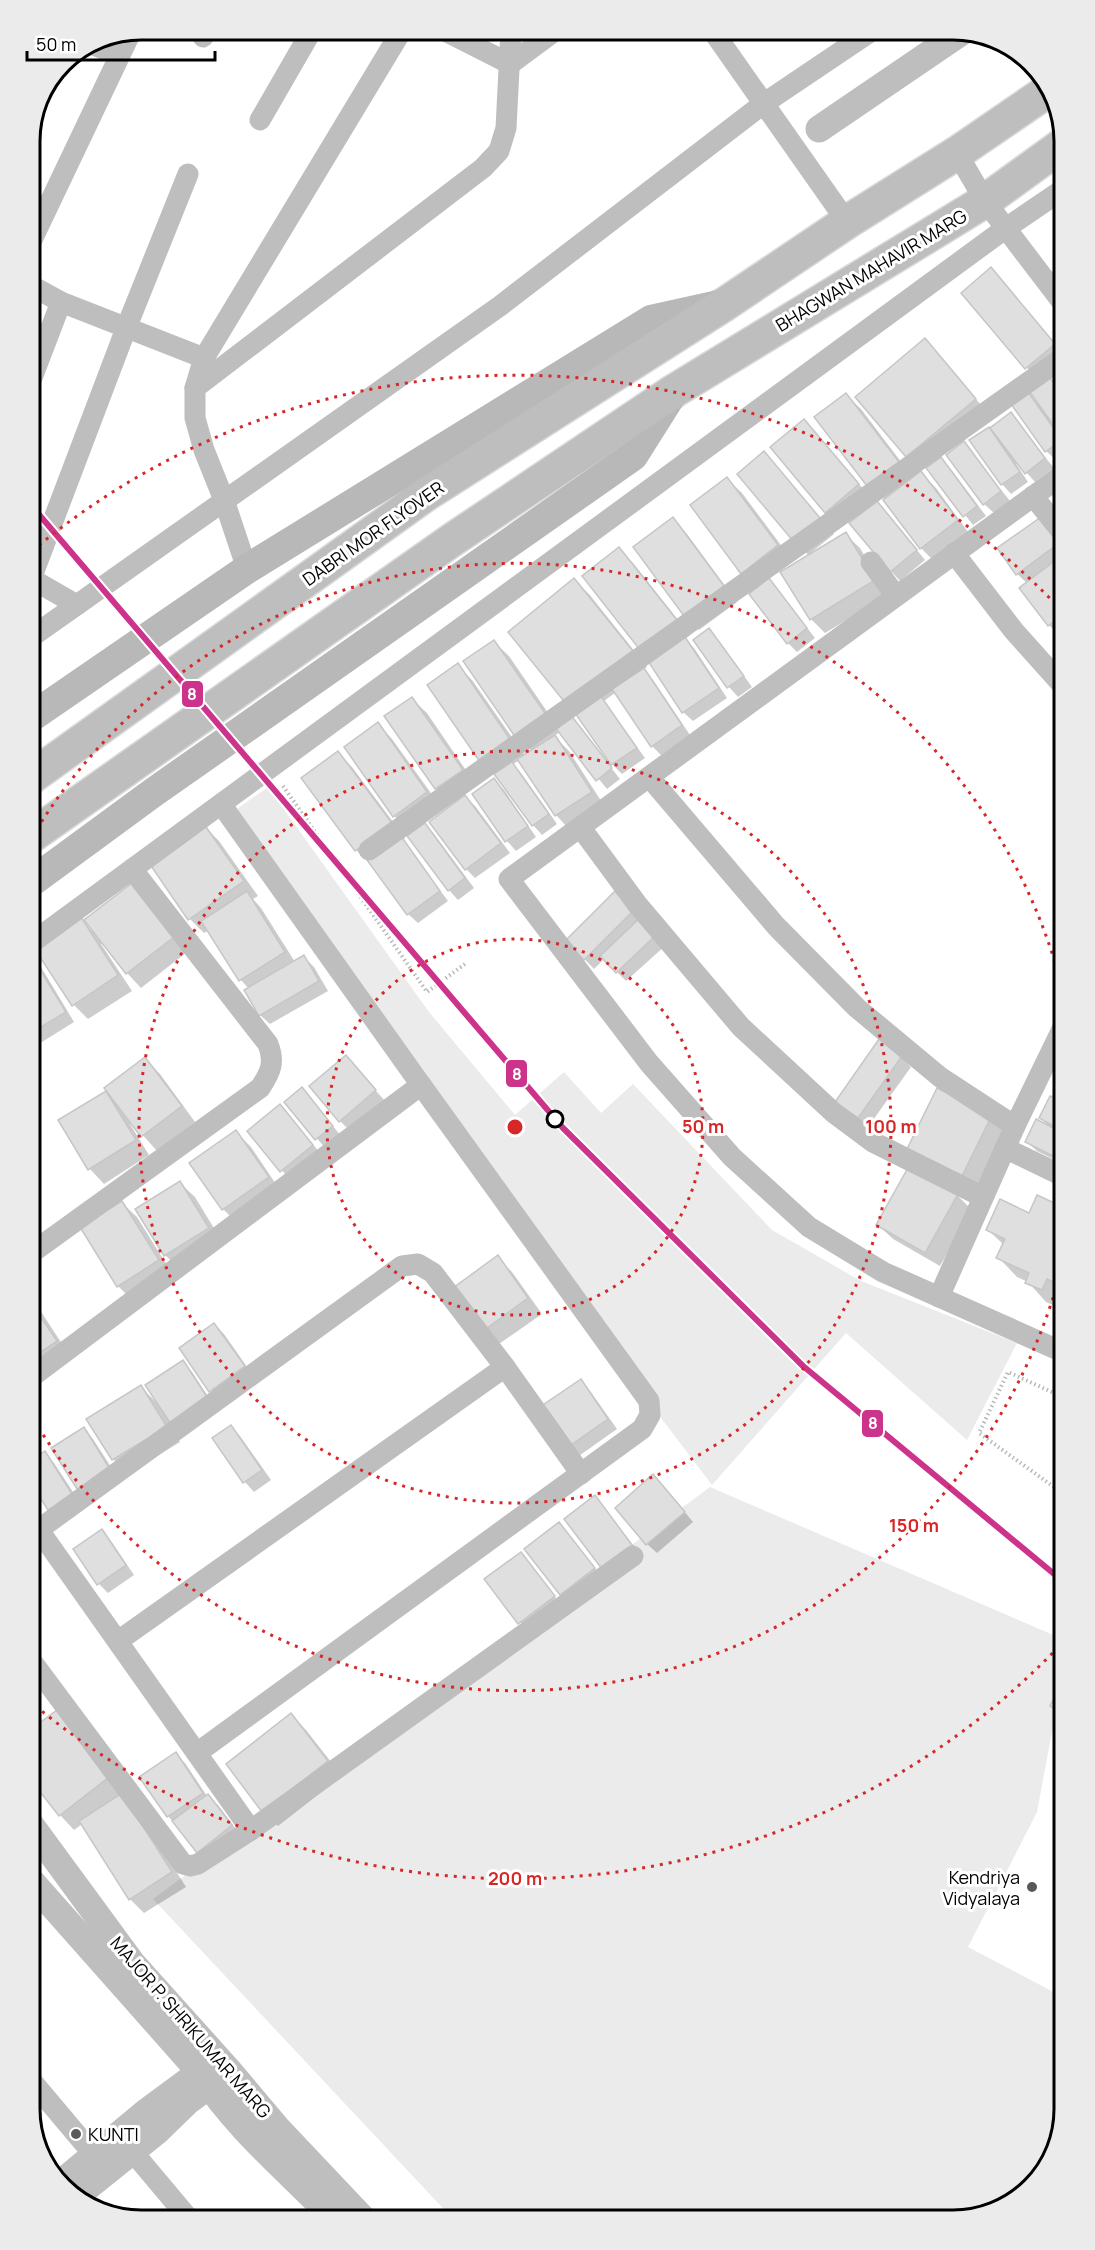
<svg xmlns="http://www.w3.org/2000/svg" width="1095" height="2250" font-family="Manrope,sans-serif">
<rect width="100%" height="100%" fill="#fff"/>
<!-- green -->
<g fill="#ebebeb">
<path d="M 268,787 L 429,1012 L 515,1115 L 564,1072 L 601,1113 L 633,1084 L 772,1230 L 861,1281 L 1017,1343 L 967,1440 L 846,1333 L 712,1485 L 620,1364 L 234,811 Z"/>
<path d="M 710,1487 L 1065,1640 L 1065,1662 L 1037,1812 L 968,1947 L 1065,1998 L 1065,2108 L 1046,2171 L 996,2212 L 953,2220 L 454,2220 L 153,1899 Z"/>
</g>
<!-- shadow -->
<g fill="#0003">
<path d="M 991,269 L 1065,355 L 1047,377 L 1065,398 L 1065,439 L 1063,439 L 1065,442 L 1065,454 L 1056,460 L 1046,451 L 1028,394 L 1038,404 L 1041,384 L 963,293 Z"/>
<path d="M 924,340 L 989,414 L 938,457 L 950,468 L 986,516 L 973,525 L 927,467 L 921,471 L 907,456 Z"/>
<path d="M 846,395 L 861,409 L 914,479 L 921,473 L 936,488 L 971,536 L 936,563 L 921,548 L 884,499 L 869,485 Z"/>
<path d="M 1010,414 L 1054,468 L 1035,482 L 1018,463 L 1016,464 L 1028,482 L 1011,494 L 1002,484 L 971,440 Z"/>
<path d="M 804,421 L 872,499 L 840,526 L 826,512 Z"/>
<path d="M 964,443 L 1010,501 L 994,513 L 984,504 Z"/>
<path d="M 764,453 L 834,534 L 812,552 L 813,553 L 845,534 L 860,548 L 888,595 L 825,633 L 811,619 L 809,556 L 794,540 Z"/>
<path d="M 727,479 L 742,493 L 792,560 L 768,579 L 778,590 L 815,638 L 797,652 L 788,643 L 758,588 L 742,573 Z"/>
<path d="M 886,512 L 925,560 L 900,581 L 891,571 Z"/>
<path d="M 673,519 L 687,534 L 737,602 L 699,630 L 685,615 Z"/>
<path d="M 1050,528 L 1065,549 L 1064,640 L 1049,625 L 1027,583 L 1017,574 Z"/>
<path d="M 618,549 L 633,563 L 690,635 L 685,639 L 694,648 L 727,698 L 693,721 L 683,712 Z"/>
<path d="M 574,580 L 589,594 L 647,667 L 643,670 L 653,680 L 690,735 L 661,755 L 652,746 L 616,692 L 604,701 L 645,758 L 622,774 L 612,764 L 576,712 Z"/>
<path d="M 709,630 L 718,640 L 752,687 L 738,697 L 729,687 L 695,640 Z"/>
<path d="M 494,642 L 509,656 L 557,726 L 570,716 L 620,779 L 607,789 L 560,732 L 554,736 L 569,751 L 605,807 L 570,830 L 556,815 L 520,760 L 513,764 L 521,773 L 557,824 L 542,835 L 533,825 L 497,775 L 457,665 L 472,680 L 525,756 L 532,751 L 517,737 Z"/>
<path d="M 412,699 L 427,713 L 476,785 L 451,803 L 436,788 Z"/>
<path d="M 378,724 L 392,739 L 441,807 L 409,830 L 394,816 Z"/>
<path d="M 338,753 L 352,767 L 405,838 L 403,840 L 448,901 L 418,923 L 408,914 L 371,864 L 356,850 Z"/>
<path d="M 494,780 L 504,790 L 536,837 L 516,851 L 507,841 L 474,795 Z"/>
<path d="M 465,797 L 475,806 L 510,853 L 475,878 L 466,869 Z"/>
<path d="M 424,825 L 434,834 L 474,888 L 458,900 L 449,890 Z"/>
<path d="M 204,826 L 219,841 L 258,896 L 253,899 L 261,908 L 295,962 L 304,957 L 314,967 L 328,991 L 270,1024 L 260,1015 L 249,989 L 241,980 L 209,930 L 204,933 L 190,919 Z"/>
<path d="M 132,885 L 187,952 L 141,988 L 127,973 L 103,942 L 101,944 L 132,991 L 88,1019 L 74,1005 L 80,919 L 92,931 Z"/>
<path d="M 615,893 L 666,945 L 626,981 L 604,959 L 594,969 L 567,941 Z"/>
<path d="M 31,957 L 41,967 L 74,1022 L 42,1042 L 30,1029 Z"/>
<path d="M 346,1057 L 385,1101 L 349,1130 L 340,1121 Z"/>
<path d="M 901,1057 L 911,1067 L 868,1127 L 846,1111 Z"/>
<path d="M 145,1059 L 160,1074 L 195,1122 L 157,1151 L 132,1123 L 130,1124 L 149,1155 L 104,1184 L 90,1169 L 60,1121 L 105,1093 L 114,1101 Z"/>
<path d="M 1065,1081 L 1065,1165 L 1037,1151 L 1027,1142 L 1050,1127 L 1040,1118 L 1063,1103 L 1055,1095 Z"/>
<path d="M 302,1089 L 342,1137 L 326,1149 L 286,1102 Z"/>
<path d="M 937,1090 L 1006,1131 L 977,1190 L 924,1163 Z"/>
<path d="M 280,1106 L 322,1155 L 291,1181 L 249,1131 Z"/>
<path d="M 236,1132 L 251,1147 L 282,1193 L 238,1224 L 223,1209 Z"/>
<path d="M 180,1183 L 195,1197 L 223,1243 L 180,1269 L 165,1255 Z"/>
<path d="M 957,1195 L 972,1210 L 940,1266 L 893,1239 L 878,1225 Z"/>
<path d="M 122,1203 L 137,1217 L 173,1275 L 132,1300 L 118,1286 Z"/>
<path d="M 1065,1209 L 1065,1304 L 1062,1309 L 1046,1302 L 1028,1282 L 1017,1277 L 998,1257 L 1004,1245 L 987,1229 L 1030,1215 Z"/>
<path d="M 497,1257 L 512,1272 L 542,1314 L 499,1344 L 484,1330 Z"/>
<path d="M 30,1299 L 38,1307 L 70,1356 L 30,1383 Z"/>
<path d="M 214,1324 L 224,1334 L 254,1377 L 220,1400 L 211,1391 Z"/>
<path d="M 183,1362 L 192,1372 L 217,1410 L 182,1433 L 168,1419 L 180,1442 L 128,1474 L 114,1460 L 89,1419 L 141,1387 L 157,1403 Z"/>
<path d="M 580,1381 L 590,1391 L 617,1429 L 576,1458 L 566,1448 Z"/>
<path d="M 231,1427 L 240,1436 L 271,1480 L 254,1492 L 245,1482 L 214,1438 Z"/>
<path d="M 84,1429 L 93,1439 L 120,1481 L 89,1501 Z"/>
<path d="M 44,1453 L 54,1463 L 81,1504 L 59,1519 Z"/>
<path d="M 663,1486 L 693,1522 L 657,1553 L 647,1544 Z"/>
<path d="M 595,1497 L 641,1555 L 612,1577 Z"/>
<path d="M 559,1524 L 603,1578 L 571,1603 L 561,1594 Z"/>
<path d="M 102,1531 L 111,1541 L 134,1575 L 108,1593 L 99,1584 Z"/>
<path d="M 521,1554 L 563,1607 L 529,1633 L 486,1580 Z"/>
<path d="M 61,1709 L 137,1810 L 186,1887 L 144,1913 L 130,1899 L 82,1824 L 74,1830 L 60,1815 Z"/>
<path d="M 291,1715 L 306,1730 L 342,1776 L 278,1826 L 264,1811 Z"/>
<path d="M 175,1754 L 185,1763 L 207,1796 L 218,1805 L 241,1836 L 198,1852 L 168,1816 L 141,1777 Z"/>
</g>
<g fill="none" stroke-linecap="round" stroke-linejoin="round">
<!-- canal -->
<path stroke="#bebebe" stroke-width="27" d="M 819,129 L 963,31"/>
</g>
<!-- building -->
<g fill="#dfdfdf" stroke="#c6c6c6" stroke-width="1.5">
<path d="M 991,267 L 1055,344 L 1025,369 L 961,293 Z"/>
<path d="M 925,338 L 976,399 L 906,457 L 855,397 Z"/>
<path d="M 1065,364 L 1065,391 L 1052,373 Z"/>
<path d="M 1049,376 L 1065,399 L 1065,441 L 1029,391 Z"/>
<path d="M 1028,392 L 1062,440 L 1045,452 L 1011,404 Z"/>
<path d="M 846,393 L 899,462 L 867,486 L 814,417 Z"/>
<path d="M 1011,412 L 1045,458 L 1025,474 L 990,428 Z"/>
<path d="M 804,419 L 859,484 L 825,513 L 770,447 Z"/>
<path d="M 989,427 L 1020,472 L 1001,485 L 969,440 Z"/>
<path d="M 964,441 L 1001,491 L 983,505 L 946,455 Z"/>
<path d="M 764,451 L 820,518 L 793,541 L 737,474 Z"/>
<path d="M 941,457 L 977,506 L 963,517 L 926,468 Z"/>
<path d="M 921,471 L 958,520 L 920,549 L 883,500 Z"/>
<path d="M 727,477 L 778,545 L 741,574 L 690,505 Z"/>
<path d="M 877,501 L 917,550 L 890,572 L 849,523 Z"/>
<path d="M 673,517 L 724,586 L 684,616 L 633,547 Z"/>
<path d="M 1041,517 L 1059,543 L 1016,575 L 997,548 Z"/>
<path d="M 846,532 L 875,580 L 810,620 L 780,572 Z"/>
<path d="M 619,547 L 677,620 L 640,650 L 582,576 Z"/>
<path d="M 1065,553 L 1065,613 L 1048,626 L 1019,588 Z"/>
<path d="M 574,578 L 633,651 L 567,705 L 508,632 Z"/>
<path d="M 769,578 L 807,628 L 787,644 L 749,594 Z"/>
<path d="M 709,628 L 744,676 L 727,688 L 693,640 Z"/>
<path d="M 685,637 L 719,688 L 682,713 L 648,661 Z"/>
<path d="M 494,640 L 547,716 L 516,738 L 463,661 Z"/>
<path d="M 458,663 L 511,741 L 480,762 L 427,685 Z"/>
<path d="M 644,668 L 682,725 L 651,747 L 612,689 Z"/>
<path d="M 600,695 L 637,748 L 611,765 L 575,713 Z"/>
<path d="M 412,697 L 463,770 L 435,789 L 384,716 Z"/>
<path d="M 570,714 L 612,768 L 596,781 L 554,726 Z"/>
<path d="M 378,722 L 427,792 L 393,817 L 344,747 Z"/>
<path d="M 555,735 L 592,792 L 555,816 L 517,759 Z"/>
<path d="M 338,751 L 392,823 L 355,851 L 301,778 Z"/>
<path d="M 512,762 L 549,814 L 532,826 L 494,774 Z"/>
<path d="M 494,778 L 528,826 L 505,842 L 472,794 Z"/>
<path d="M 465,795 L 501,843 L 465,870 L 429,822 Z"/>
<path d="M 425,823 L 465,878 L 448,891 L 407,836 Z"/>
<path d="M 204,824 L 244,881 L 188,920 L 149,863 Z"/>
<path d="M 401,836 L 440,891 L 407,915 L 367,860 Z"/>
<path d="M 132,883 L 174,937 L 126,974 L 84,920 Z"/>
<path d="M 247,891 L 285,952 L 239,981 L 201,921 Z"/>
<path d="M 615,891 L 634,910 L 584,960 L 565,941 Z"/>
<path d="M 81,917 L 118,975 L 72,1006 L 34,948 Z"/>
<path d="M 641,917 L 657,934 L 616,973 L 600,956 Z"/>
<path d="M 31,955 L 66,1012 L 31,1033 L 30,956 Z"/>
<path d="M 304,955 L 319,981 L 259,1016 L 244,990 Z"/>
<path d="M 879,1039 L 902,1056 L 858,1118 L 835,1102 Z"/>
<path d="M 346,1055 L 376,1090 L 339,1122 L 309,1086 Z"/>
<path d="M 145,1057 L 182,1106 L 141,1137 L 104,1088 Z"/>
<path d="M 1062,1078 L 1065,1079 L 1065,1102 L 1053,1096 Z"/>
<path d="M 302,1087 L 333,1126 L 315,1140 L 284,1102 Z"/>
<path d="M 937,1088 L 992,1115 L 962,1176 L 907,1149 Z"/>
<path d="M 106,1091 L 136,1140 L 88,1170 L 58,1120 Z"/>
<path d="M 1050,1096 L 1065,1103 L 1065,1132 L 1039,1118 Z"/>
<path d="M 280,1104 L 313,1145 L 280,1172 L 247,1131 Z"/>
<path d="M 1036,1119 L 1065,1134 L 1065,1162 L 1025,1142 Z"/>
<path d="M 236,1130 L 269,1177 L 222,1210 L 189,1163 Z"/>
<path d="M 909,1166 L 958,1194 L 925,1253 L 876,1225 Z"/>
<path d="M 180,1181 L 209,1228 L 164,1256 L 135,1209 Z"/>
<path d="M 1037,1195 L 1065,1208 L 1065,1301 L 1056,1297 L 1062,1286 L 1047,1279 L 1042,1290 L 1025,1283 L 1029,1273 L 996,1258 L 1005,1239 L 986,1230 L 1000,1199 L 1029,1213 Z"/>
<path d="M 122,1201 L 159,1260 L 117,1287 L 80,1227 Z"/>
<path d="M 498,1255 L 528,1298 L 483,1331 L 453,1288 Z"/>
<path d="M 30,1301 L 57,1341 L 30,1359 Z"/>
<path d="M 214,1323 L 245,1366 L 209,1392 L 179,1348 Z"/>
<path d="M 183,1360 L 209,1400 L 171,1424 L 145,1385 Z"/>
<path d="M 581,1379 L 608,1419 L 565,1449 L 537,1409 Z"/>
<path d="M 141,1385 L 167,1427 L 112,1460 L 86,1419 Z"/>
<path d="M 231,1425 L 262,1470 L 243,1483 L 212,1438 Z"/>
<path d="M 84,1427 L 111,1471 L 79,1492 L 51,1448 Z"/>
<path d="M 45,1451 L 72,1494 L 48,1510 L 30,1482 L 30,1461 Z"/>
<path d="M 653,1474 L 685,1512 L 646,1545 L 615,1508 Z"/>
<path d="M 595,1495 L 632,1545 L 602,1569 L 564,1519 Z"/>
<path d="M 559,1522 L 595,1568 L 560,1595 L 524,1549 Z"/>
<path d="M 102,1529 L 126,1565 L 97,1585 L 73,1549 Z"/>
<path d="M 521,1552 L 555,1596 L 518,1624 L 484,1579 Z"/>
<path d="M 1065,1677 L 1065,1717 L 1050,1706 Z"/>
<path d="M 61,1707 L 113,1774 L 59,1816 L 30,1779 L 30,1730 Z"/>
<path d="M 291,1713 L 328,1761 L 262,1812 L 226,1764 Z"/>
<path d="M 176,1752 L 203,1793 L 167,1817 L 139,1777 Z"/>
<path d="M 122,1793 L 172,1872 L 129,1900 L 79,1821 Z"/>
<path d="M 208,1794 L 232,1825 L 197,1853 L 172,1821 Z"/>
</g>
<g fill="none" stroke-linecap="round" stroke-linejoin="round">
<defs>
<g id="primary">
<path d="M 30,778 L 425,495 L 725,304 L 847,222 L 957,153 L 1049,90"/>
<path d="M 30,837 L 452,540 L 674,391 L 985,201 L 1065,143"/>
</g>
</defs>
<!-- primary casing -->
<use href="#primary" stroke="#dbdbdb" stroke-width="36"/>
<!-- path -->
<g stroke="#b9b9b9" stroke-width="4" stroke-dasharray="1.5 3" stroke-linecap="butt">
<path d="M 283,786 L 427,992 L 465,964"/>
<path d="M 1062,1493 L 1065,1487"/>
<path d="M 1065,1495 L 979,1433 L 1008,1372 L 1065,1398"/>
</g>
<!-- minor -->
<g stroke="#bebebe" stroke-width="21">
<path d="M 443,30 L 510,64 L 556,30"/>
<path d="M 712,30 L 847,222"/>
<path d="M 203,37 L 207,30"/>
<path d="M 91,44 L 119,55"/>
<path d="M 260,120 L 312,30"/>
<path d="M 957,153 L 985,201 L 1065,306"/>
<path d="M 30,244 L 131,32"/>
<path d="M 30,285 L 61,302 L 204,358"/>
<path d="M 30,383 L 61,302"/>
<path d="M 195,388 L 204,358 L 402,30"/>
<path d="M 1033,496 L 1065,536"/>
<path d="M 954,553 L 1014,631 L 1065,688"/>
<path d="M 871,562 L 896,596"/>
<path d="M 247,569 L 224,500 L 204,450 L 195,418 L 195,388 L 483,168 L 499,151 L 506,128 L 511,30"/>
<path d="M 30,578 L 77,605"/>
<path d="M 31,579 L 127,326 L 188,174"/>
<path d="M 30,638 L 500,306 L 763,104 L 873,30"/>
<path d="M 650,778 L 776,926 L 857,1008 L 940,1077 L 1015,1126 L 1065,1023"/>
<path d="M 221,804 L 421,1085"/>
<path d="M 581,828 L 637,904 L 741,1027 L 834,1113 L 873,1142 L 983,1197"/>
<path d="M 369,850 L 1065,356"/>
<path d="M 30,944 L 1006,228 L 1065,188"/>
<path d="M 1005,1148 L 1065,1177"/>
<path d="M 30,1254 L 260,1088 C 271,1072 275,1062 268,1044 L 132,869"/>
<path d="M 939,1297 L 1015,1126"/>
<path d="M 1065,1353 L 883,1272 L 809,1227 L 732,1157 L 649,1063 L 509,879 L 1065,473"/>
<path d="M 30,1378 L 421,1085 L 649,1401 L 650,1415 L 642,1429 L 197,1753"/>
<path d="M 31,1519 L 251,1830"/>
<path d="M 38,1530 L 402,1266 L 418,1264 L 433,1273 L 505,1367 L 581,1474"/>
<path d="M 118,1641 L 505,1367"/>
<path d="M 30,1659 L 183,1864 L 190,1866 L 198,1864 L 251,1830 L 633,1556"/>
<path d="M 30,2079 L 94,2155"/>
<path d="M 132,2151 L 190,2220"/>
</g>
<!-- tertiary -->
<g stroke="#bebebe" stroke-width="27">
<path d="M 30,1824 L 132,1963 L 229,2071 L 277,2128 L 364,2220"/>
<path d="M 30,1880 L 200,2072 C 236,2128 289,2172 336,2220"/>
<path d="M 62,2182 L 146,2112 L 188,2081"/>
<path d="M 75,2197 L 156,2132 L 187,2102 L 222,2076"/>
</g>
<!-- secondary -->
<g stroke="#b8b8b8" stroke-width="30">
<path d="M 30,718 L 247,569 L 651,320 L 719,305"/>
<path d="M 30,883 L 154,792 L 633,456 L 674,391"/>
</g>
<!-- primary -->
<use href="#primary" stroke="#bebebe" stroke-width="33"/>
<defs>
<path id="metro-1" d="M 30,504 L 563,1128 L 803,1366 L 1065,1583"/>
</defs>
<!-- metro-1 casing -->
<use href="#metro-1" stroke="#fff" stroke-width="10"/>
<!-- metro-1 -->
<use href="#metro-1" stroke="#cc338b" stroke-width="6"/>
</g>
<!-- distance rings -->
<g fill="none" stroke="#d62828" stroke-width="3" stroke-dasharray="3 6">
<circle cx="515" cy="1127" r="188"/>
<circle cx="515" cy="1127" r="376"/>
<path d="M1065 1254A564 564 0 0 1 32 1417M32 837A564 564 0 0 1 1065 1000"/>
<path d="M1065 1640A752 752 0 0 1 32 1703M32 551A752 752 0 0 1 1065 614"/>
</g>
<!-- markers -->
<circle fill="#fff" stroke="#000" stroke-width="3" cx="555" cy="1119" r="8"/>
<g fill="#595959" stroke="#fff" stroke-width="2">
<circle cx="1032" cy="1887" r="6"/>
<circle cx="76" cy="2134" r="6"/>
</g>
<g text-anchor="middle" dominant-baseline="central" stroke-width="6" stroke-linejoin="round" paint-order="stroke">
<!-- street labels -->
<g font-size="18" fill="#000" stroke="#fff">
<text transform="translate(871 270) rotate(-31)">BHAGWAN MAHAVIR MARG</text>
<text transform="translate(373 533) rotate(-35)">DABRI MOR FLYOVER</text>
<text transform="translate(191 2027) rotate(49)">MAJOR P. SHRIKUMAR MARG</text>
</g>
<!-- poi labels -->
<g font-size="18" fill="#000" stroke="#fff" text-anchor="end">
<text x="1020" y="1877">Kendriya<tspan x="1020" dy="21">Vidyalaya</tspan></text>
<text x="88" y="2134" text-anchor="start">KUNTI</text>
</g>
</g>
<!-- crop -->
<path d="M0 0H1095V2250H0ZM141 40H953A101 101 0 0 1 1054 141V2109A101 101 0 0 1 953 2210H141A101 101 0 0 1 40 2109V141A101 101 0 0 1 141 40Z" fill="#ebebeb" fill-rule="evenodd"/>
<path fill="none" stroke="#000" stroke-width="3" d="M141 40H953A101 101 0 0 1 1054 141V2109A101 101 0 0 1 953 2210H141A101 101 0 0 1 40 2109V141A101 101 0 0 1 141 40Z"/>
<circle cx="515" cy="1127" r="9" fill="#d62828" stroke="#fff" stroke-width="3"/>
<g font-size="18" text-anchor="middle" font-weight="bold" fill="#d62828" stroke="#fff" stroke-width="6" stroke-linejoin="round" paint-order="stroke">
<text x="703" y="1133">50 m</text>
<text x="891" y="1133">100 m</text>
<text x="914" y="1532">150 m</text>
<text x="515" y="1885">200 m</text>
</g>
<g stroke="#fff" stroke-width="2">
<rect x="181" y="680" width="23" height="28" rx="6" fill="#cc338b"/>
<rect x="505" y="1059" width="23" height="29" rx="6" fill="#cc338b"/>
<rect x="861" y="1409" width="23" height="29" rx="6" fill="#cc338b"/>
</g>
<g font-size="16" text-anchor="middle" font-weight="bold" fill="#fff">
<text x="192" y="700">8</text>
<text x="517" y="1080">8</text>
<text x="873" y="1429">8</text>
</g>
<!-- scale -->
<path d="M27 51v9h188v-9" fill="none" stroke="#000000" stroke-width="3"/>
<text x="36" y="51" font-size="18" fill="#000000" stroke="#ffffff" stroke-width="4.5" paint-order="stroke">50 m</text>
</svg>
